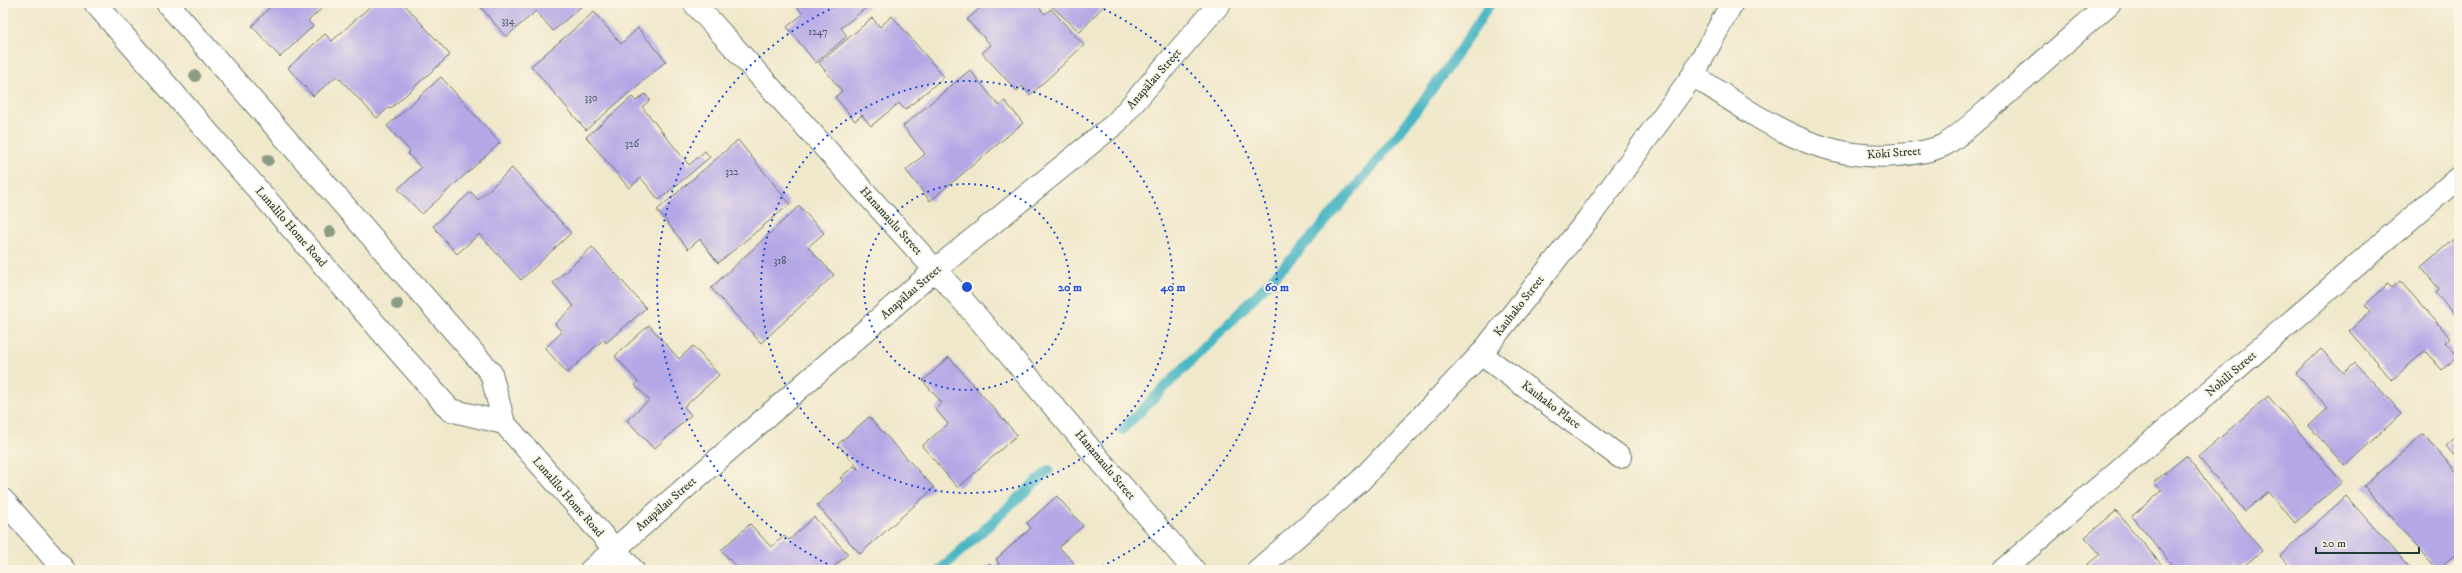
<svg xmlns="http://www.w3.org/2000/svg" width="2462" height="573" font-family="'IM FELL DW Pica',serif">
<rect width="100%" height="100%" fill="#fcf5e5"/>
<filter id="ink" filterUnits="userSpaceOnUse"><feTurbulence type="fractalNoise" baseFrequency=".025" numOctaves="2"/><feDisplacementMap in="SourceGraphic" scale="8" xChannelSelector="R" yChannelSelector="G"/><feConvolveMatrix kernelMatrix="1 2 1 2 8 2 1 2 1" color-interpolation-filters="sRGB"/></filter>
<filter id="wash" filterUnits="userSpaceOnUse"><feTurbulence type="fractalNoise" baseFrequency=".012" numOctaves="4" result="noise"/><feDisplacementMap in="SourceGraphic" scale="16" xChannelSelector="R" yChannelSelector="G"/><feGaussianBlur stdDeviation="0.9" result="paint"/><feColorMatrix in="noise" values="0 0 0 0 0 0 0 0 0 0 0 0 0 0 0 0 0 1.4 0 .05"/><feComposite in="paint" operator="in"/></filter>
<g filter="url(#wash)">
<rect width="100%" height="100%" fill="#f0e8cb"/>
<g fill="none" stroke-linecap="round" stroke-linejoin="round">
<!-- stream -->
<g stroke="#48b6c3" stroke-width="10">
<path d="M 1122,430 C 1178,373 1237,317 1292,258 C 1366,180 1433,93 1491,3"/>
<path d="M 940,570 L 1049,470"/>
</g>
</g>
<g id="blocks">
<!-- building -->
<g fill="#b5a7e6">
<path d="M 274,3 L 328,3 L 308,21 L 313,26 L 280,57 L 252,26 Z"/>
<path d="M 374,3 L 403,3 L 450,55 L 390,109 L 388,108 L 377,118 L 337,76 L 313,96 L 288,68 L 325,34 L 332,41 Z"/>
<path d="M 477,3 L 585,3 L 553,31 L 536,11 L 506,37 Z"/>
<path d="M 794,3 L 872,3 L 841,28 L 847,36 L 816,63 L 787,27 L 803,14 Z"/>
<path d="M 985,3 L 1035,3 L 1045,14 L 1051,9 L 1084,45 L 1030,95 L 1022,86 L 1017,91 L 982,53 L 991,45 L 967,20 Z"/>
<path d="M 1048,3 L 1106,3 L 1080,32 Z"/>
<path d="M 594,12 L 621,44 L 638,28 L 666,61 L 586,130 L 531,66 Z"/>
<path d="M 892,16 L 944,77 L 905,110 L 899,103 L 871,126 L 862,115 L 855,121 L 835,97 L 842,91 L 819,63 L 872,18 L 880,27 Z"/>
<path d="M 970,70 L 999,106 L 1005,101 L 1023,123 L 930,201 L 906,170 L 925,154 L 903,126 Z"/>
<path d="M 441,77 L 500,143 L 422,214 L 398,189 L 421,168 L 408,154 L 410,151 L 387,126 Z"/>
<path d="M 645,94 L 650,100 L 642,107 L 689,165 L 705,151 L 710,157 L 659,200 L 641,178 L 629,188 L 586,137 L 632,97 L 636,101 Z"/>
<path d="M 738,140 L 790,204 L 718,263 L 700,239 L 688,249 L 657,210 Z"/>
<path d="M 512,168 L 571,233 L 521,280 L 479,234 L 457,254 L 433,226 L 471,192 L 478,200 Z"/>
<path d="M 799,206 L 824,233 L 808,247 L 834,275 L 761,343 L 711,288 Z"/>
<path d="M 2456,237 L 2459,241 L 2459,319 L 2436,293 L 2439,289 L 2421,267 Z"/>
<path d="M 592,247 L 646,308 L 606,343 L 604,339 L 567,373 L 545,348 L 562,332 L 555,324 L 574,306 L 553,283 Z"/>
<path d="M 2400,281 L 2450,337 L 2445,342 L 2458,356 L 2442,370 L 2425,351 L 2392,380 L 2349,331 L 2371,311 L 2365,305 L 2388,284 L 2392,288 Z"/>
<path d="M 649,325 L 679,359 L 693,346 L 719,375 L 684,407 L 691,415 L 654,449 L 627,420 L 649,400 L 635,385 L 638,382 L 615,356 Z"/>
<path d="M 2321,349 L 2344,373 L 2355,363 L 2402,413 L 2345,466 L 2309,426 L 2328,408 L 2296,373 Z"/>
<path d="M 949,357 L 1017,435 L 958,488 L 922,446 L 948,424 L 935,409 L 942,403 L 923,381 Z"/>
<path d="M 2268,396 L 2342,482 L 2295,523 L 2268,492 L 2245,511 L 2198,457 Z"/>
<path d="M 869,417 L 934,488 L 860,554 L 817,505 L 843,481 L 840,478 L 854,466 L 857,469 L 858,468 L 838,444 Z"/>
<path d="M 2423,434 L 2459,475 L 2459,551 L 2437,570 L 2364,486 Z"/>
<path d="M 2459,434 L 2459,461 L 2446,446 Z"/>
<path d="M 2186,456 L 2262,551 L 2239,570 L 2233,565 L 2227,570 L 2176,570 L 2132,516 L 2162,491 L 2154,482 Z"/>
<path d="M 1057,496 L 1083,526 L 1059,547 L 1074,563 L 1069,567 L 1071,570 L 983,570 L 990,564 L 994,568 L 999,564 L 996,559 L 1031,528 L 1027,523 Z"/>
<path d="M 2346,496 L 2412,570 L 2293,570 L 2280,556 Z"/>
<path d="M 2116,511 L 2166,570 L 2081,570 L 2100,554 L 2085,537 Z"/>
<path d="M 814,517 L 848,554 L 830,570 L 739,570 L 721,550 L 750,524 L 771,547 L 784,536 L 789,540 Z"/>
</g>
</g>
</g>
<g filter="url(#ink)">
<use href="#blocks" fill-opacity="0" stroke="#687969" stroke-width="1"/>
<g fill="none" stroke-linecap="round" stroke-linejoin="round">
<defs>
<g id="street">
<path d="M 694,3 L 966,304 L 1194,570"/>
<path d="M 1693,75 C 1759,118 1815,162 1897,155 C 1912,154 1928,152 1942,146 C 1956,140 1983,114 1996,103 C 2034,70 2072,36 2110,3"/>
<path d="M 1481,354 L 1620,457"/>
<path d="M 3,500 L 64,570"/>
<path d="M 591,570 L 935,270 L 1116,123 L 1220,3"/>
<path d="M 1258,570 L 1360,481 L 1481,354 L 1588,219 L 1693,75 L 1732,3"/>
<path d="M 2003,570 L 2459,177"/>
</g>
<g id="secondary">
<path d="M 95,3 L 450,410 L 504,423"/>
<path d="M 167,3 L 491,373 L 504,423 L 633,570"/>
</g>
</defs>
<!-- street casing -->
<use href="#street" stroke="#687969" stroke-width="24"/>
<!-- secondary casing -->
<use href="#secondary" stroke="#687969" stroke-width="24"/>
<!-- street -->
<use href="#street" stroke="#fff" stroke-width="22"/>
<!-- secondary -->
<use href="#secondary" stroke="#fff" stroke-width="22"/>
</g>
<!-- trees -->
<g fill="#8a9d84">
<circle cx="195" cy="76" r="6"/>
<circle cx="268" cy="160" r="6"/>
<circle cx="330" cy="232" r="6"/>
<circle cx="397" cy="304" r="6"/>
</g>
</g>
<!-- distance rings -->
<g fill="none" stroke="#1d4ed8" stroke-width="2" stroke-dasharray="2 4">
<circle cx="967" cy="287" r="103"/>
<circle cx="967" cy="287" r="206"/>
<path d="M838 569A310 310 0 0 1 841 4M1093 4A310 310 0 0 1 1096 569"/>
</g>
<g text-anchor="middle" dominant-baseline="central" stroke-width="3.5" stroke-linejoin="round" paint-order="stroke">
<!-- number labels -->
<g font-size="10" fill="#445860">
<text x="508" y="21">334</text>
<text x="818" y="32">1247</text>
<text x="591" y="98">330</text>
<text x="632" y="144">326</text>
<text x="732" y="172">322</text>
<text x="780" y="261">318</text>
</g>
<!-- street labels -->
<g font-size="12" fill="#1f3d34" stroke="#fcf5e5">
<text transform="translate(1154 79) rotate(-49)">Anapālau Street</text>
<text transform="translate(1894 153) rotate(-4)">Kōkī Street</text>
<text transform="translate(891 221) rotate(48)">Hanamaulu Street</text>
<text transform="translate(291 227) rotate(49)">Lunalilo Home Road</text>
<text transform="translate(911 292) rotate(-41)">Anapālau Street</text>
<text transform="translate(1519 306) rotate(-52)">Kauhako Street</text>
<text transform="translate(2231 374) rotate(-41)">Nohili Street</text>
<text transform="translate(1551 405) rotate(37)">Kauhako Place</text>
<text transform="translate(1105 465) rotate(50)">Hanamaulu Street</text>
<text transform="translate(568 497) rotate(49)">Lunalilo Home Road</text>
<text transform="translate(666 504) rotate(-41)">Anapālau Street</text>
</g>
</g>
<circle cx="967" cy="287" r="6" fill="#1d4ed8" stroke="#fcf5e5" stroke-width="2"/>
<g font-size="12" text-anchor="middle" font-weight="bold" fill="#1d4ed8" stroke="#fcf5e5" stroke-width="3.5" stroke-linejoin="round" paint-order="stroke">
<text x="1070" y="291">20 m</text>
<text x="1173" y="291">40 m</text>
<text x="1277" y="291">60 m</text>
</g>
<!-- margin -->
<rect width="2462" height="573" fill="none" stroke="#fcf5e5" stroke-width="16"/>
<!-- scale -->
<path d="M2316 547v6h103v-6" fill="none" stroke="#1f3d34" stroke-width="2"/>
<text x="2322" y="547" font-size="12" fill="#1f3d34" stroke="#fcf5e5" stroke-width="3" paint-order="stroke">20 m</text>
</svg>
